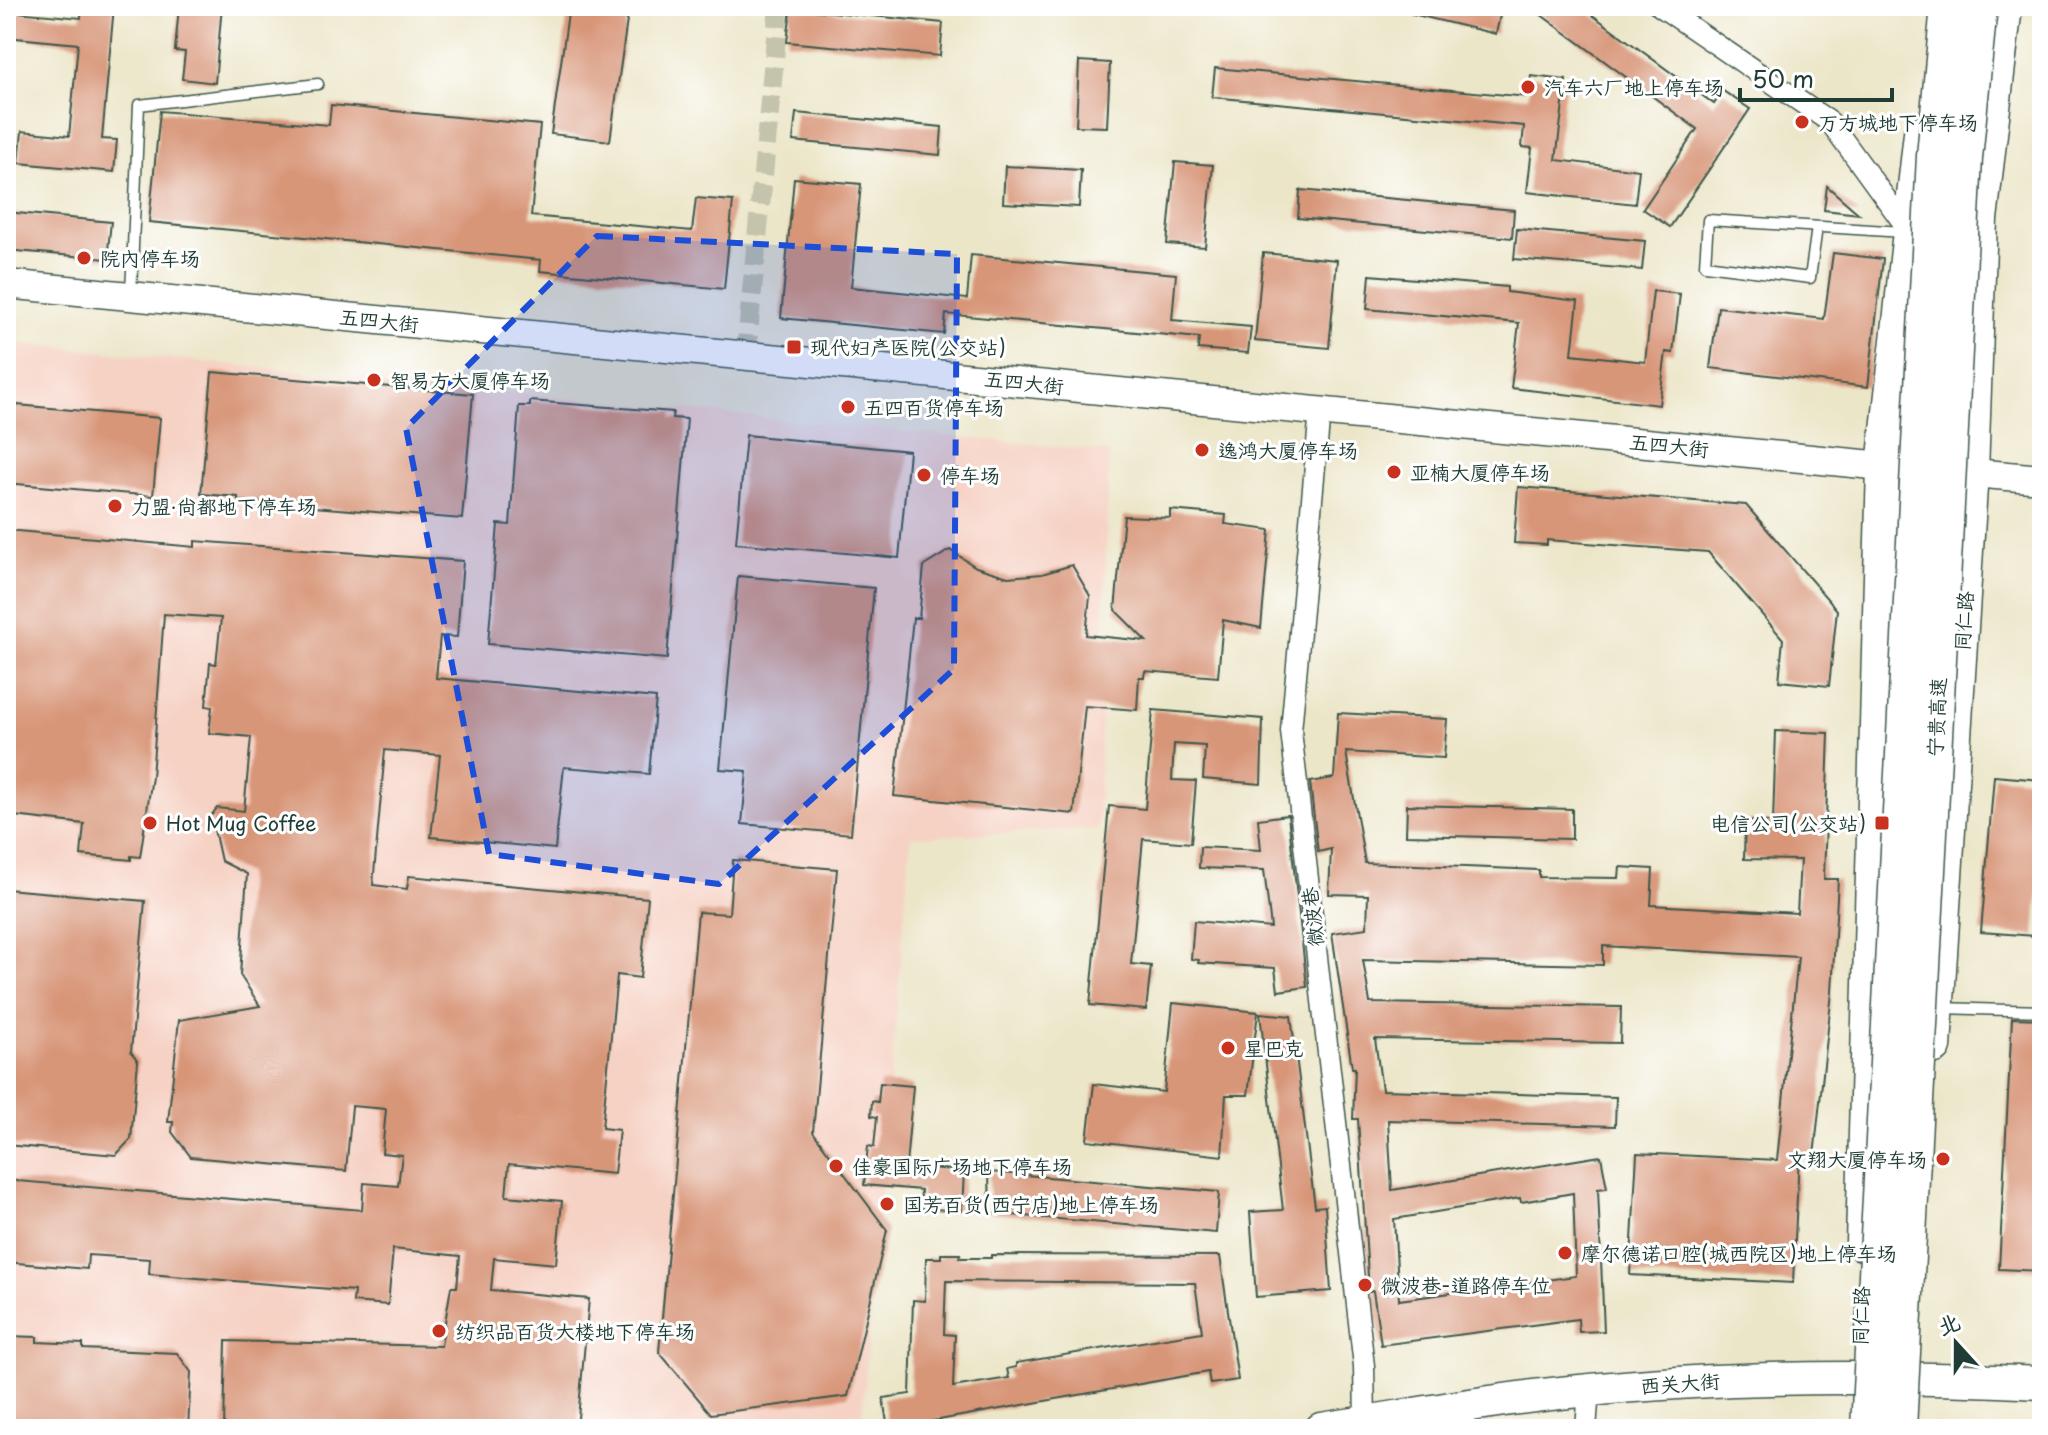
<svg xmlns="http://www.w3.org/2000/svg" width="2048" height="1435" font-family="'Playpen Sans','LXGW WenKai TC',sans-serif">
<rect width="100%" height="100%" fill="#fff"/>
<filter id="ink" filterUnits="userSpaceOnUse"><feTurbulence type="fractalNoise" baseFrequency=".0125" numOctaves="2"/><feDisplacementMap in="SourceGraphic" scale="16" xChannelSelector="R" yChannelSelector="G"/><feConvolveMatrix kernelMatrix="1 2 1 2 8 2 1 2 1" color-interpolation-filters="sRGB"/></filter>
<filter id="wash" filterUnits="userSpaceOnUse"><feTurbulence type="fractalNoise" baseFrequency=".006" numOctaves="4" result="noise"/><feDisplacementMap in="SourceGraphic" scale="32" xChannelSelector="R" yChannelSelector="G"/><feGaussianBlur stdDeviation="1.8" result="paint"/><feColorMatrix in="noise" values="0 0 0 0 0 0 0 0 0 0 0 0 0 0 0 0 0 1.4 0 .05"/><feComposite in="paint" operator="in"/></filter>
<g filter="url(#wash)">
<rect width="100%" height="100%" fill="#ece6c9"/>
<!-- built -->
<path fill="#f6d2c4" d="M 6,342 L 1109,452 L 1098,829 L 911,837 L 862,1418 L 811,1429 L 6,1429 Z"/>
<g id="blocks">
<!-- building -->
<g fill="#d89679" fill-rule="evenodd">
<path d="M 82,6 L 114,6 L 102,139 L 117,140 L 114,172 L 19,163 L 22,131 L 69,136 L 78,44 L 6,37 L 6,11 L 81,18 Z"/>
<path d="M 179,6 L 222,6 L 215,83 L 182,79 L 185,52 L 175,51 Z"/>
<path d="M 569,6 L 629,6 L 610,141 L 551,134 Z"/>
<path d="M 1405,6 L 1502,6 L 1496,34 L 1404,12 Z"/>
<path d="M 1529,6 L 1580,6 L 1714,104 L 1723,91 L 1750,109 L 1670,227 L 1643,209 L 1697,129 Z"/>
<path d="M 791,8 L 943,23 L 940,56 L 787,42 Z"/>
<path d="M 1079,61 L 1110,63 L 1107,127 L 1076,126 Z"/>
<path d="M 1215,68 L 1528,97 L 1531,76 L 1566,80 L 1556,160 L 1639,170 L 1635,204 L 1527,192 L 1532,148 L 1522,147 L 1524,126 L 1212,97 Z"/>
<path d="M 331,105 L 540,125 L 531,216 L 692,231 L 696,198 L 733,201 L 724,289 L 540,271 L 541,260 L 149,222 L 160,111 L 329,125 Z"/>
<path d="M 796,113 L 942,127 L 940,155 L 793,141 Z"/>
<path d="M 1175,162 L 1213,165 L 1205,247 L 1167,244 Z"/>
<path d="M 1005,166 L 1081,170 L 1079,207 L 1003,203 Z"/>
<path d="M 794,178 L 861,184 L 851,287 L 967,299 L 971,255 L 1176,274 L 1172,320 L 1251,327 L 1248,353 L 1198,349 L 1199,338 L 946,314 L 944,334 L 781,318 Z"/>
<path d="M 1827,186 L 1859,214 L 1824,210 Z"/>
<path d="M 1300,190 L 1514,210 L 1512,238 L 1298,218 Z"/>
<path d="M 6,212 L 111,222 L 107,259 L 6,250 Z"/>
<path d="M 1517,229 L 1645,241 L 1642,270 L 1514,259 Z"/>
<path d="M 1263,253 L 1337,260 L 1329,348 L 1255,341 Z"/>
<path d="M 1833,253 L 1883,259 L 1868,387 L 1710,368 L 1718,307 L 1824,319 Z"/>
<path d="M 1370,275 L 1507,287 L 1507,292 L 1578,301 L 1572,354 L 1645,362 L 1653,291 L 1680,294 L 1673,353 L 1666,352 L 1659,405 L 1511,388 L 1519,323 L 1367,309 Z"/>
<path d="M 212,372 L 473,394 L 462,519 L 238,501 L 238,497 L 201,494 Z"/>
<path d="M 530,401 L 673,412 L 672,418 L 687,419 L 667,659 L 488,644 L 498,524 L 510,525 L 519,406 L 530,406 Z"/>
<path d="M 6,404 L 160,418 L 153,496 L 6,483 Z"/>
<path d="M 746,435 L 909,451 L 899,558 L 736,543 Z"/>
<path d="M 1518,487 L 1746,505 L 1837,610 L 1829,686 L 1779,681 L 1783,639 L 1708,552 L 1547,540 L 1547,545 L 1514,543 Z"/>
<path d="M 1170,510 L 1226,515 L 1225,524 L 1270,530 L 1261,628 L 1223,620 L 1218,677 L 1145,671 L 1144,677 L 1139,677 L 1137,710 L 1085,706 L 1074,814 L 894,796 L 913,618 L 919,618 L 924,566 L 950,550 L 976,567 L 1008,577 L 1042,574 L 1072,565 L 1090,596 L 1086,635 L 1146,641 L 1115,610 L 1124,516 L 1170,518 Z"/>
<path d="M 6,530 L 195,547 L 195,541 L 463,561 L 457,637 L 440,636 L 436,678 L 656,698 L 649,774 L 564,767 L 555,849 L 431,837 L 440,755 L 385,750 L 373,885 L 407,889 L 409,876 L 648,898 L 640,978 L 617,975 L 602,1128 L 619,1130 L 614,1174 L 509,1164 L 506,1196 L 562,1201 L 556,1264 L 494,1258 L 491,1290 L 589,1299 L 577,1429 L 224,1429 L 226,1341 L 441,1346 L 451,1287 L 457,1287 L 460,1256 L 393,1249 L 388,1305 L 353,1302 L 354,1291 L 149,1274 L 150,1259 L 88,1255 L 87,1269 L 6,1262 L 6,1180 L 362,1210 L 364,1183 L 398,1186 L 402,1155 L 382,1153 L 386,1109 L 352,1106 L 346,1171 L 191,1157 L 172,1132 L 173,1122 L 168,1122 L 179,1020 L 260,1006 L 240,975 L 247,874 L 221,861 L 211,816 L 217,808 L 244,811 L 251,737 L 209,733 L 212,707 L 206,706 L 210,663 L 216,664 L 221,618 L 164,614 L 152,777 L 140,857 L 131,856 L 131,860 L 81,855 L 84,824 L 6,815 Z"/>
<path d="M 738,576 L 874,588 L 851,834 L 742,824 L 747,771 L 720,769 Z"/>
<path d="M 1153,710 L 1263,719 L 1261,784 L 1203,779 L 1205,746 L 1174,744 L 1172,780 L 1196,781 L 1191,843 L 1143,839 L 1131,964 L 1151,966 L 1146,1010 L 1090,1005 L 1109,806 L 1145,809 Z"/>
<path d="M 1338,713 L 1447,719 L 1444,758 L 1346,752 L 1365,863 L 1539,870 L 1539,877 L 1619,878 L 1620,867 L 1653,869 L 1651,905 L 1797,913 L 1800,860 L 1744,859 L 1745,821 L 1773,822 L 1776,731 L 1829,733 L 1824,879 L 1838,879 L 1832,992 L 1814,1156 L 1799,1154 L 1793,1283 L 1630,1275 L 1637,1153 L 1777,1160 L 1798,957 L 1603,946 L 1603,965 L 1363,960 L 1370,1003 L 1621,1007 L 1620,1043 L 1375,1039 L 1382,1090 L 1616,1097 L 1615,1126 L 1388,1120 L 1392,1190 L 1601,1156 L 1607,1188 L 1598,1189 L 1604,1331 L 1579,1332 L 1578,1319 L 1381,1345 L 1373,1291 L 1369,1292 L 1358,1119 L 1353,1119 L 1355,1068 L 1352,1068 L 1332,933 L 1367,928 L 1368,895 L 1329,894 L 1331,849 L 1318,852 L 1310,782 L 1334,778 ZM 1573,1193 L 1576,1276 L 1399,1300 L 1394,1219 L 1520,1198 L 1521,1202 Z"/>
<path d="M 1994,776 L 2042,780 L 2042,850 L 2035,936 L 1981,932 Z"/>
<path d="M 1407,805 L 1572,809 L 1572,839 L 1406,835 Z"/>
<path d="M 1288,815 L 1307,987 L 1278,991 L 1275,968 L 1198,963 L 1199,960 L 1191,959 L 1194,921 L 1271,928 L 1264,870 L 1199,868 L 1200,847 L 1261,850 L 1258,819 Z"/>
<path d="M 733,860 L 837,869 L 813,1132 L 887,1230 L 848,1396 L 711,1414 L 659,1352 L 698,912 L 729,914 Z"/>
<path d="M 6,889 L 145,901 L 131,1052 L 138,1061 L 131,1139 L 116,1155 L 6,1145 Z"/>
<path d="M 1173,1003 L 1258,1012 L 1248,1095 L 1226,1095 L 1222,1156 L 1087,1140 L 1094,1084 L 1164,1092 Z"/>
<path d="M 1260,1013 L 1291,1016 L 1315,1207 L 1325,1206 L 1331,1291 L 1256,1297 L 1250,1212 L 1283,1210 Z"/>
<path d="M 2012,1018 L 2042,1019 L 2042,1271 L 1999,1269 Z"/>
<path d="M 880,1083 L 913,1086 L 906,1166 L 964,1171 L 962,1211 L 920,1208 L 921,1190 L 864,1185 L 868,1146 L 874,1147 L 877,1117 L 871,1116 L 872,1101 L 878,1102 Z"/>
<path d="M 989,1172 L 1219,1192 L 1216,1233 L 990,1213 Z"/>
<path d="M 941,1254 L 960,1254 L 959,1258 L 991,1258 L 991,1255 L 1220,1256 L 1238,1380 L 1210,1384 L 1208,1372 L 888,1429 L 883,1398 L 910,1394 L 913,1300 L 925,1301 L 926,1258 L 941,1258 ZM 946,1281 L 1195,1283 L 1202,1332 L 1016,1363 L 1016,1367 L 1007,1369 L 1009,1378 L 953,1387 L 955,1335 L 944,1334 Z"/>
<path d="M 6,1336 L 37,1337 L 37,1342 L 83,1344 L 83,1349 L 177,1353 L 191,1372 L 188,1429 L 6,1429 Z"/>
</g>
</g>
</g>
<g filter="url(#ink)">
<use href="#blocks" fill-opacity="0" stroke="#3e564a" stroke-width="2"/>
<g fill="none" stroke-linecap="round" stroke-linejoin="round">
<!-- street-tunnel -->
<path stroke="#c3c4ab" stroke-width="20" stroke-dasharray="20 10" stroke-linecap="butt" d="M 746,355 L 779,6"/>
<defs>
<g id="lane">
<path d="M 1817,227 L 1810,278 L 1705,265 L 1708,220 L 1904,232"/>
<path d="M 131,294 L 139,105 L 318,84"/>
<path d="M 1940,1008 L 2042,1011"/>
</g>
<g id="street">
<path d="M 1660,6 L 1830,122 L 1910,232"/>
<path d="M 1320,411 L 1291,731 L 1364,1366 L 1365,1422"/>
<path d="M 1586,1429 L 1589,1390"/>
</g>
<g id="secondary">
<path d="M 6,284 L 1904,468"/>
<path d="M 1950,471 L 2042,479"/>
</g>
<g id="primary">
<path d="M 1935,1047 L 1972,472 L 1981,219 L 2006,6"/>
<path d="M 1862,1244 L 1883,466 L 1920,133"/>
<path d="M 1321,1429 C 1407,1416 1493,1399 1580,1391 C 1734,1375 1887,1375 2042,1383"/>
</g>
</defs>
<!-- lane casing -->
<use href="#lane" stroke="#3e564a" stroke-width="13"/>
<!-- street casing -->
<use href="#street" stroke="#3e564a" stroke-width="23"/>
<!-- secondary casing -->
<use href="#secondary" stroke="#3e564a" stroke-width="31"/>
<!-- primary casing -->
<use href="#primary" stroke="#3e564a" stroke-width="35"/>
<!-- lane -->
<use href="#lane" stroke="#fff" stroke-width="10"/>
<!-- street -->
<use href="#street" stroke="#fff" stroke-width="20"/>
<!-- secondary -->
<use href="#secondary" stroke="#fff" stroke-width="28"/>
<!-- primary -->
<use href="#primary" stroke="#fff" stroke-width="32"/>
<defs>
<g id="highway-bridge">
<path d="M 1869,1429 L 1935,156 L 1949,6"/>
<path d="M 1898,1429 L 1964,158 L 1979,6"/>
</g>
</defs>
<!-- highway-bridge casing -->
<use href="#highway-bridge" stroke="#3e564a" stroke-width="39" stroke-linecap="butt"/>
<!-- highway-bridge -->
<use href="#highway-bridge" stroke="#fff" stroke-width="36"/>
</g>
</g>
<!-- marked area -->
<path fill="#1d4ed8" fill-opacity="0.2" stroke="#1d4ed8" stroke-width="6" stroke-dasharray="16 10" stroke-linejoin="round" d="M 597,236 L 957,254 L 954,669 L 719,884 L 489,854 L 406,428 Z"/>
<!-- markers -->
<g fill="#c8321e" stroke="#fff" stroke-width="3">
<circle cx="1528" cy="87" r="8"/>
<circle cx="1802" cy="122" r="8"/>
<circle cx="84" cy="258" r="8"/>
<rect x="786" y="339" width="16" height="16" rx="4"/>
<circle cx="374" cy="380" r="8"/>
<circle cx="848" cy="407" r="8"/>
<circle cx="1202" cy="450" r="8"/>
<circle cx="1394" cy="472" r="8"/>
<circle cx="924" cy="475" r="8"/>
<circle cx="115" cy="506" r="8"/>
<circle cx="150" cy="823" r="8"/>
<rect x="1874" y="815" width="16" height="16" rx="4"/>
<circle cx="1228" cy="1048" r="8"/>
<circle cx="1943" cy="1159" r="8"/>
<circle cx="836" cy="1166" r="8"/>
<circle cx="887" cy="1204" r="8"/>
<circle cx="1565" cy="1253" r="8"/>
<circle cx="1365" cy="1285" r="8"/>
<circle cx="439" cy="1331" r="8"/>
</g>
<g text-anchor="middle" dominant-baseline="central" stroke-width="6" stroke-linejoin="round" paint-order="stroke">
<!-- poi labels -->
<g font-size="20" fill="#1f3d34" stroke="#fff" text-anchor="start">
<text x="1544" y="87">汽车六厂地上停车场</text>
<text x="1818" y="122">万方城地下停车场</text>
<text x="100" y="258">院内停车场</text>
<text x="810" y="347">现代妇产医院(公交站)</text>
<text x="390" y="380">智易方大厦停车场</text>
<text x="864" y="407">五四百货停车场</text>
<text x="1218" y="450">逸鸿大厦停车场</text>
<text x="1410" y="472">亚楠大厦停车场</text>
<text x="940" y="475">停车场</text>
<text x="131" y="506">力盟·尚都地下停车场</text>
<text x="166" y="823">Hot Mug Coffee</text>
<text x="1866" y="823" text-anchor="end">电信公司(公交站)</text>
<text x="1244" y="1048">星巴克</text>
<text x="1927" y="1159" text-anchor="end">文翔大厦停车场</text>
<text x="852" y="1166">佳豪国际广场地下停车场</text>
<text x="903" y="1204">国芳百货(西宁店)地上停车场</text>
<text x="1581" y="1253">摩尔德诺口腔(城西院区)地上停车场</text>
<text x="1381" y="1285">微波巷-道路停车位</text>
<text x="455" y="1331">纺织品百货大楼地下停车场</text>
</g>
<!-- street labels -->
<g font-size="20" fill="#1f3d34" stroke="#fff">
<text transform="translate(379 320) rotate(6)">五四大街</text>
<text transform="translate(1024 382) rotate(6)">五四大街</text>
<text transform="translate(1669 445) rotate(6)">五四大街</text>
<text transform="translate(1963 621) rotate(-86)">同仁路</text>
<text transform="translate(1936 717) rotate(-87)">宁贵高速</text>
<text transform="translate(1312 917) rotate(-97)">微波巷</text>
<text transform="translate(1860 1316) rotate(-88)">同仁路</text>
<text transform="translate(1680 1383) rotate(-4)">西关大街</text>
</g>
</g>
<!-- margin -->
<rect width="2048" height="1435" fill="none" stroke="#fff" stroke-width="32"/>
<!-- north arrow -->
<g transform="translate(1956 1343) rotate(339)" stroke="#ffffff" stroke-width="6" paint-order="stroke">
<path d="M0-6L14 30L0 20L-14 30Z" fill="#1f3d34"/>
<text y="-12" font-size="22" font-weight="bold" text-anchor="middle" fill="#1f3d34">北</text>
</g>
<!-- scale -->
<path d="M1740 88v12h152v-12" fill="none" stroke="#1f3d34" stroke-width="4"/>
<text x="1752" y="88" font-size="24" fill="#1f3d34" stroke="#ffffff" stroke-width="6" paint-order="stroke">50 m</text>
</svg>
